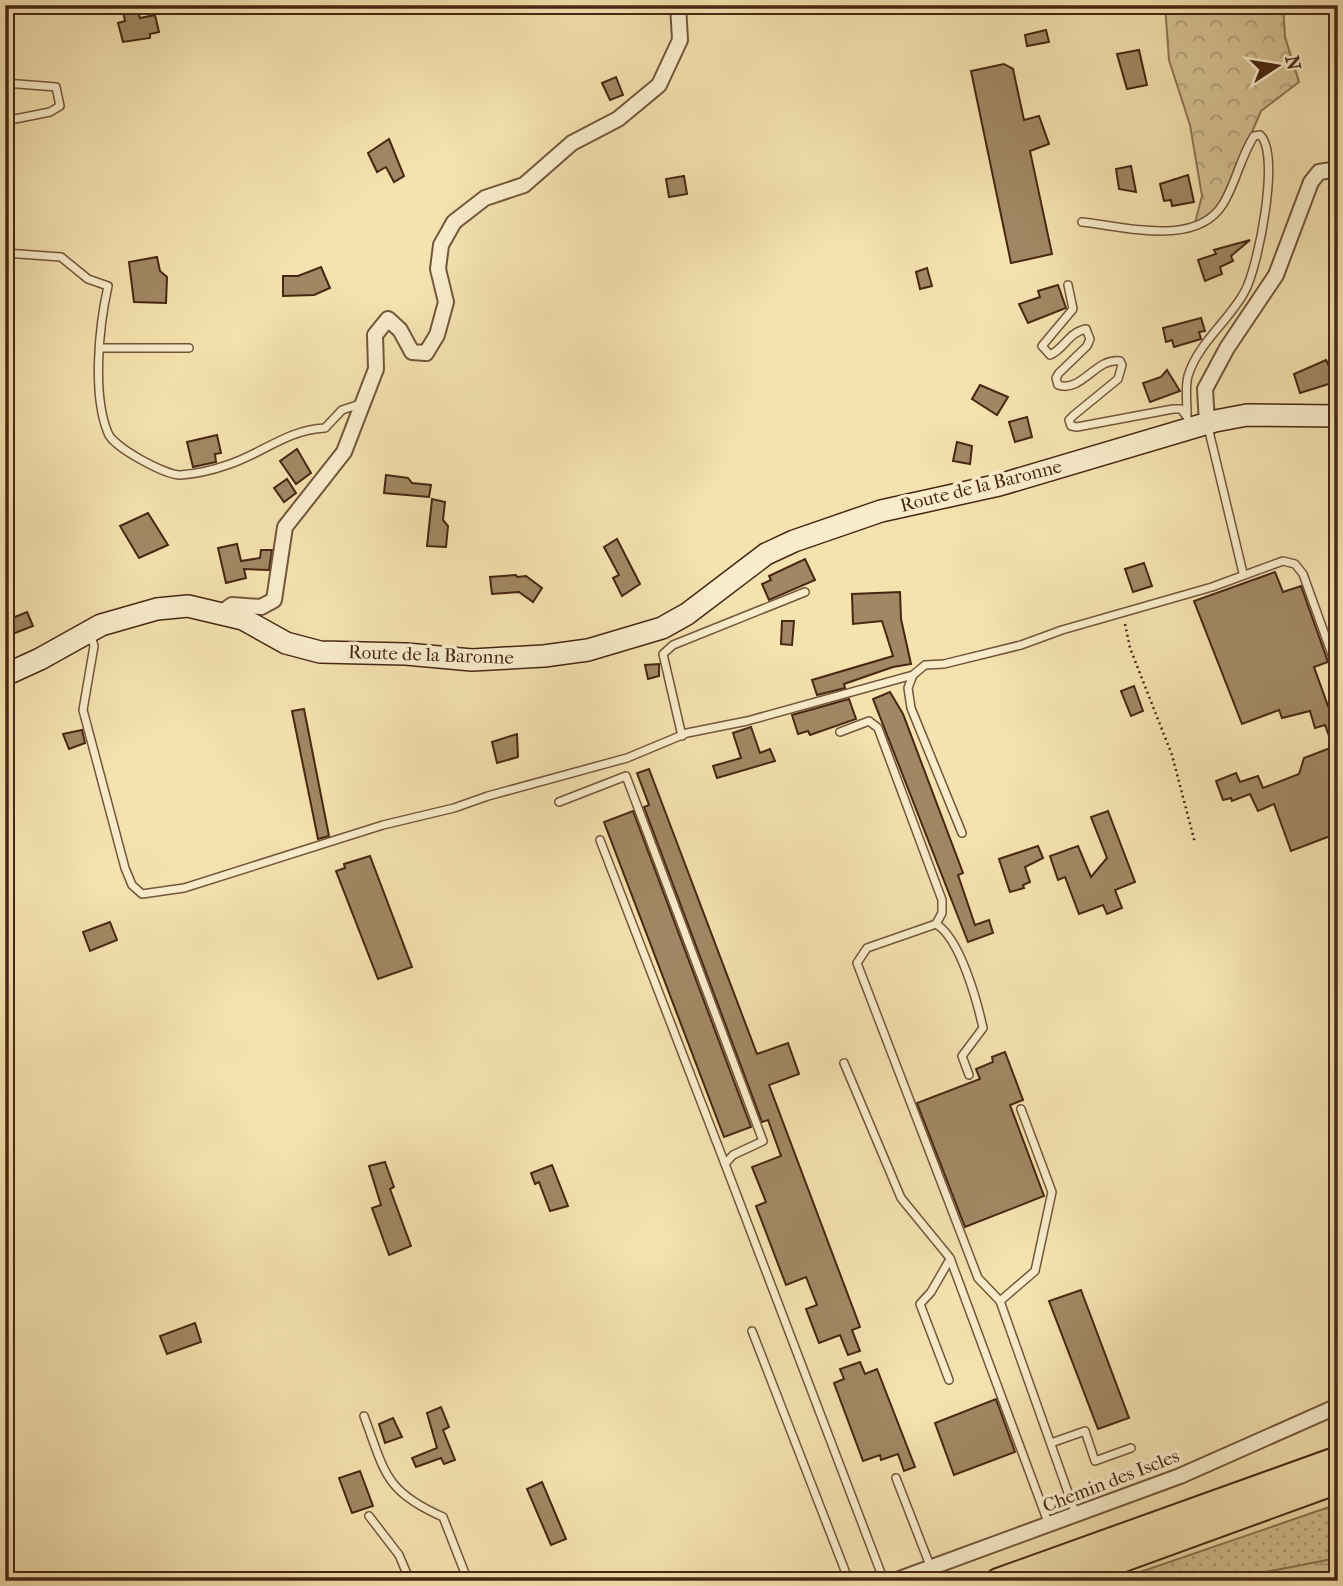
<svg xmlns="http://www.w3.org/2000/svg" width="1343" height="1586" font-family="'IM FELL French Canon',serif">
<defs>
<pattern id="grass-dots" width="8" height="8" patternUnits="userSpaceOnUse" patternTransform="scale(1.75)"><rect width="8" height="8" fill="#d7c294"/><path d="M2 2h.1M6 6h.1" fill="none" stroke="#b09d78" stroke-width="1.8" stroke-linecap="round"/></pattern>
<pattern id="forest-crowns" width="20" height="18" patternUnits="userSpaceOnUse" patternTransform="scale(1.75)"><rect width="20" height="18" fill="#d7c294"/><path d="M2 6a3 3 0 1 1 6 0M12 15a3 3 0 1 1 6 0" fill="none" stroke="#b09d78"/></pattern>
<pattern id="wetland-marsh" width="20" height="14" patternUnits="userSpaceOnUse" patternTransform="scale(1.75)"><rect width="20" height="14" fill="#d7c294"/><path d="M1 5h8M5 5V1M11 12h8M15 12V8" fill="none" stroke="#b09d78"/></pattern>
</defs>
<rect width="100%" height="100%" fill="#f4e2af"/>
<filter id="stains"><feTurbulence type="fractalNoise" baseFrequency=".00286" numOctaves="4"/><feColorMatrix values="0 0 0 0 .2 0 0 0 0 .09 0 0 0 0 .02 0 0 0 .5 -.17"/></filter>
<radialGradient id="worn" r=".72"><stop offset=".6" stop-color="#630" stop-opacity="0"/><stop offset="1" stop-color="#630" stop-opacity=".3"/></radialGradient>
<!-- grass -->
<path fill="url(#grass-dots)" stroke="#907454" stroke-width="2" d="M 1338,1504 L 1338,1558 L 1220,1581 L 1114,1581 Z"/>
<!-- forest -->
<path fill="url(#forest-crowns)" stroke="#907454" stroke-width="2" d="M 1165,5 L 1283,5 L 1285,37 L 1299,82 L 1261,111 L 1220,207 L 1195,223 L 1202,196 L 1190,125 L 1169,60 Z"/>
<!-- wetland -->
<path fill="url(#wetland-marsh)" stroke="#907454" stroke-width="2" d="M 1338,1558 L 1338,1581 L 1220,1581 Z"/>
<!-- building -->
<g fill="#a18864" stroke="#482613" stroke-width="2">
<path d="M 136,5 L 140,18 L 155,15 L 159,32 L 150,34 L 150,38 L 123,42 L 118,23 L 125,21 L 122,8 Z"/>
<path d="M 1046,30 L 1049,42 L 1027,46 L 1025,35 Z"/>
<path d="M 1139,50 L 1147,85 L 1127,89 L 1117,54 Z"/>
<path d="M 1004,64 L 1013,69 L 1024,120 L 1039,116 L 1049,144 L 1030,151 L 1052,254 L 1011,263 L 971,71 Z"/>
<path d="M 616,77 L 623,95 L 610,100 L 602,83 Z"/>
<path d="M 389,139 L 404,176 L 394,182 L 386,167 L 377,172 L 368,153 Z"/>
<path d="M 1131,166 L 1136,192 L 1119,189 L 1116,169 Z"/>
<path d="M 1188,175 L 1194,202 L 1172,206 L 1171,200 L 1164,201 L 1160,184 Z"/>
<path d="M 684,176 L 687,194 L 669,197 L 666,179 Z"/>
<path d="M 1250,240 L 1231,256 L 1233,261 L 1220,267 L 1222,274 L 1205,281 L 1198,260 L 1216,254 L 1214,250 Z"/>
<path d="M 157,257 L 160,271 L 167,277 L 166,303 L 134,302 L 129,262 Z"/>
<path d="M 321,267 L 330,288 L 314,295 L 283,296 L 283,276 L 298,276 Z"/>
<path d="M 927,268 L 932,286 L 920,289 L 916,272 Z"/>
<path d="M 1058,285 L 1066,308 L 1028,323 L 1019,304 L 1040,297 L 1038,291 Z"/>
<path d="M 1201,318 L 1205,331 L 1199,332 L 1201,339 L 1174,347 L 1172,340 L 1166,342 L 1163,328 Z"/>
<path d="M 1326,360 L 1330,368 L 1335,367 L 1338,381 L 1300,393 L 1294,374 Z"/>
<path d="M 1167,370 L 1180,391 L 1150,402 L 1143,383 L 1161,377 Z"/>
<path d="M 980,385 L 1008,397 L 997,415 L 972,399 Z"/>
<path d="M 1027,417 L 1032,437 L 1015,442 L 1009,422 Z"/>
<path d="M 217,435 L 221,453 L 215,454 L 216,462 L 193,467 L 187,442 Z"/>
<path d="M 957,442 L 972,446 L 970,464 L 953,461 Z"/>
<path d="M 297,449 L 311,473 L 296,484 L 280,461 Z"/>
<path d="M 386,475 L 408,478 L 412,483 L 431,485 L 429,497 L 384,493 Z"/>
<path d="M 287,479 L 296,493 L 284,502 L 274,488 Z"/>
<path d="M 432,499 L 445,502 L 443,520 L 448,526 L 446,547 L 427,546 Z"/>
<path d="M 148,513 L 168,545 L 139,558 L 120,526 Z"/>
<path d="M 617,539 L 640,584 L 622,596 L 613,578 L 619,575 L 604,547 Z"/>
<path d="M 237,544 L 241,561 L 260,558 L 261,550 L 272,550 L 269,570 L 244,569 L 246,578 L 226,583 L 218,548 Z"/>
<path d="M 805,559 L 815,580 L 769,600 L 762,584 L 771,580 L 769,576 Z"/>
<path d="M 1144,563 L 1152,586 L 1133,592 L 1125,569 Z"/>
<path d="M 1275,572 L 1283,592 L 1301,586 L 1328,662 L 1314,667 L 1328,706 L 1330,709 L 1338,706 L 1338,833 L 1291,851 L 1274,804 L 1258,811 L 1250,794 L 1232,801 L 1231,798 L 1223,800 L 1216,781 L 1236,773 L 1240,782 L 1258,776 L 1263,788 L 1299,774 L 1304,758 L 1333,747 L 1325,725 L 1315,728 L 1310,711 L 1282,718 L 1279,710 L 1242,724 L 1194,601 Z"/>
<path d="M 516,575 L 517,577 L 526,576 L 542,588 L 533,602 L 519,592 L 492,594 L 490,577 Z"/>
<path d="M 900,592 L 901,619 L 911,664 L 893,667 L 844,684 L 845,688 L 817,695 L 812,680 L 893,656 L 882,621 L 853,624 L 852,594 Z"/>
<path d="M 27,612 L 33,626 L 5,637 L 5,621 Z"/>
<path d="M 782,621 L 794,621 L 792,645 L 781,644 Z"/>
<path d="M 659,664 L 659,676 L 648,679 L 645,665 Z"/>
<path d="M 1134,686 L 1143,711 L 1131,716 L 1121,691 Z"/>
<path d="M 890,692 L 903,714 L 963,873 L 958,875 L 975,925 L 989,920 L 993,933 L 968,942 L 873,699 Z"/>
<path d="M 849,699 L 856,719 L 810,735 L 808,731 L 798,734 L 792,715 Z"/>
<path d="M 304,709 L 329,836 L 318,839 L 292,711 Z"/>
<path d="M 751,727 L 760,753 L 770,749 L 775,761 L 717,778 L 713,766 L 741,758 L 733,733 Z"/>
<path d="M 82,730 L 85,743 L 69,749 L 63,734 Z"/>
<path d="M 517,734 L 518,757 L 497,763 L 492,742 Z"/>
<path d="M 649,769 L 757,1054 L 788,1043 L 799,1074 L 769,1085 L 860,1327 L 852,1330 L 860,1351 L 848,1355 L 840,1335 L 819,1343 L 806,1309 L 817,1305 L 806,1277 L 786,1285 L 756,1206 L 766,1202 L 752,1167 L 781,1156 L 768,1120 L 762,1122 L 644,807 L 649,805 L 637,773 Z"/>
<path d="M 633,811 L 751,1127 L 724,1137 L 604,822 Z"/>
<path d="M 1108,811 L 1135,882 L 1115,890 L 1122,908 L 1107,914 L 1103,905 L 1079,914 L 1065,877 L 1058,880 L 1050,856 L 1078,846 L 1091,877 L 1107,858 L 1091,817 Z"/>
<path d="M 1038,846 L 1043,858 L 1025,867 L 1030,882 L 1023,885 L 1024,888 L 1010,892 L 999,859 Z"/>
<path d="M 370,856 L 412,967 L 378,979 L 336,871 L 345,868 L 344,864 Z"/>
<path d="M 110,922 L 117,940 L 90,951 L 83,932 Z"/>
<path d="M 1005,1052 L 1023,1100 L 1010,1105 L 1044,1196 L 965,1227 L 917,1103 L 980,1079 L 976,1069 L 993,1062 L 992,1057 Z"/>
<path d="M 385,1162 L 394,1187 L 390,1189 L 411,1246 L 389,1255 L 372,1208 L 381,1205 L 369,1166 Z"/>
<path d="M 552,1165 L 568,1206 L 550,1211 L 539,1182 L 535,1184 L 531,1173 Z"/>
<path d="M 1081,1290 L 1129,1418 L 1098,1429 L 1049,1301 Z"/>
<path d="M 195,1323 L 201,1342 L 167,1354 L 160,1336 Z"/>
<path d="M 860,1362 L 865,1374 L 877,1369 L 915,1467 L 904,1471 L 898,1454 L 881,1460 L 880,1455 L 863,1461 L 834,1383 L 844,1379 L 840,1369 Z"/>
<path d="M 996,1399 L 1015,1452 L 954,1475 L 935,1423 Z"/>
<path d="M 441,1407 L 449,1427 L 443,1430 L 455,1460 L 444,1464 L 441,1458 L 416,1467 L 412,1458 L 437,1448 L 427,1413 Z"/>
<path d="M 393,1418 L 402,1437 L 385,1443 L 379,1424 Z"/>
<path d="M 360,1471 L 373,1506 L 352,1513 L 339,1478 Z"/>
<path d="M 542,1482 L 566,1539 L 551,1545 L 527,1489 Z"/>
</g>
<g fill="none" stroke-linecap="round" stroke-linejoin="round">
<defs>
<g id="service">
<path d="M 5,83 L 56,87 L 60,106 L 50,112 L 5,121"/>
<path d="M 1082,222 C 1123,226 1196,248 1223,204 C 1236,183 1240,158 1254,136 L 1260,135 C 1281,154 1258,267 1245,291 C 1229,321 1198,343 1188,376 C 1185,387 1187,402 1187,414"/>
<path d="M 5,253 L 61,257 L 88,279 L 108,286 C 99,326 92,395 108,433 C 113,447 165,475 180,475 C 194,474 213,470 227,465 C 262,454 286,430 325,428 L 342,410 L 363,403"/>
<path d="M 1068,285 L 1073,309 L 1042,346 L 1050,355 C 1064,349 1069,332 1086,329 L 1090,339 L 1087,346 L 1059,373 L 1056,378 L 1058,385 C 1082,393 1096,357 1120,361 L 1122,365 L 1118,379 L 1074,415 L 1069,420 L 1071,426 L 1077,427 L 1173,409 L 1181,409 L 1187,417"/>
<path d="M 100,348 L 189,348"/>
<path d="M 1208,427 L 1243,573"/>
<path d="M 90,632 L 94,646 L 83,710 L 125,868 L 132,885 L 142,894 L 184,888 L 383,825 L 454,808 L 488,796 L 627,758 L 687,733 L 747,721 L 913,675"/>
<path d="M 840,732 L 869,721 L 878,728 L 942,900 L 942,913 L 936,924"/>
<path d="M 682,736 L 663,654 L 673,645 L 805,592"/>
<path d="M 559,802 L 626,776 L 763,1141 L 733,1155 L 725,1164 L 884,1581"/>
<path d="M 962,833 L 911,708 L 908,688 L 913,675 L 925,665 L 944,664 L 1021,645 L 1062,630 L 1212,587 L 1283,561 L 1295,564 L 1303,574 L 1338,671"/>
<path d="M 600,840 L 725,1164"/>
<path d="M 844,1063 L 901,1198 L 950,1258 L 1049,1525"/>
<path d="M 969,1075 L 962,1056 L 983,1028 C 977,1001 960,938 936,924 L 867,948 L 857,963 L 978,1278 L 1000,1301"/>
<path d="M 1021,1109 L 1052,1192 L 1035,1271 L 1000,1301 L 1076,1515"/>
<path d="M 752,1331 L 849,1581"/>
<path d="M 949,1380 L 920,1304 L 931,1292 L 950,1259"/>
<path d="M 364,1416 C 385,1472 384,1491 443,1517 L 468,1581"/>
<path d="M 1051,1443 L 1085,1431 L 1095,1461 L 1131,1448"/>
<path d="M 896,1478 L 931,1568"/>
<path d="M 369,1516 L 399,1555 L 410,1581"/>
</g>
<g id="minor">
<path d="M 1207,423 L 1205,389 L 1227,348 L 1276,275 L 1311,182 L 1319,172 L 1338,169"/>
<path d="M 222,612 L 232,605 L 261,607 L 274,600 L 285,527 L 344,452 L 376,369 L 375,335 L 388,319 L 400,330 L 412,352 L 426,353 L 437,335 L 446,302 L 438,269 L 441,245 L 454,222 L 485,198 L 524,185 L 572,143 L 618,119 L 659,85 L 680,40 L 678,5"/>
<path d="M 894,1581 L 1180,1476 L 1338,1406"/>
</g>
<path id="secondary" d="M 5,675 L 40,659 L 101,625 L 157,609 L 188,606 L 243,619 L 286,643 L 320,652 L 406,654 L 472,660 L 544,656 L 588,650 L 662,628 L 687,614 L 766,554 L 794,541 L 881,511 L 999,485 L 1215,421 L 1247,415 L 1338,416"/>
<g id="trunk">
<path d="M 998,1581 L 1338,1459"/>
<path d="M 1063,1581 L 1338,1481"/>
</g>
</defs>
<!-- service casing -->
<use href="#service" stroke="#73553a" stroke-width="10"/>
<!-- minor casing -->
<use href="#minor" stroke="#73553a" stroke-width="18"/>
<!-- secondary casing -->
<use href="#secondary" stroke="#482613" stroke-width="24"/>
<!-- trunk casing -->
<use href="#trunk" stroke="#482613" stroke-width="28"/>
<!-- path -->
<path stroke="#482613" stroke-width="2.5" stroke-dasharray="2 3.5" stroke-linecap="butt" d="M 1125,624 L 1130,648 L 1172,755 L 1195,843"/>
<!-- service -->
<use href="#service" stroke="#f8eccb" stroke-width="7"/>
<!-- minor -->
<use href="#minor" stroke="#f8eccb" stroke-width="14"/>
<!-- secondary -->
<use href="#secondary" stroke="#f8eccb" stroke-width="21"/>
<!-- trunk -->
<use href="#trunk" stroke="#f4e2af" stroke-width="24"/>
</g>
<g text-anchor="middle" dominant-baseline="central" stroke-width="7" stroke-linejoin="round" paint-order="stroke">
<!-- street labels -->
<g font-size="19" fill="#482613" stroke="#f8eccb">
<text transform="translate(981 486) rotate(-14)">Route de la Baronne</text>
<text transform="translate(431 655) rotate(2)">Route de la Baronne</text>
<text transform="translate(1111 1481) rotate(-21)">Chemin des Iscles</text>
</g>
</g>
<!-- margin -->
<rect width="1343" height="1586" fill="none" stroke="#f4e2af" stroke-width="28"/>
<rect x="7" y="7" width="1329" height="1572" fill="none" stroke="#482613" stroke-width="3.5"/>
<rect x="14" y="14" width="1315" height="1558" fill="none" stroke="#482613" stroke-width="2"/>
<!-- north arrow -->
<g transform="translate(1277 66) rotate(78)" stroke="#f8eccb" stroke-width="5" paint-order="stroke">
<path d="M0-5L12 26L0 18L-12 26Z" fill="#482613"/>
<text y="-10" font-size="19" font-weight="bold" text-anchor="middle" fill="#482613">N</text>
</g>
<rect width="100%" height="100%" filter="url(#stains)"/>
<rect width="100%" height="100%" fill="url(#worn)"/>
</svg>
